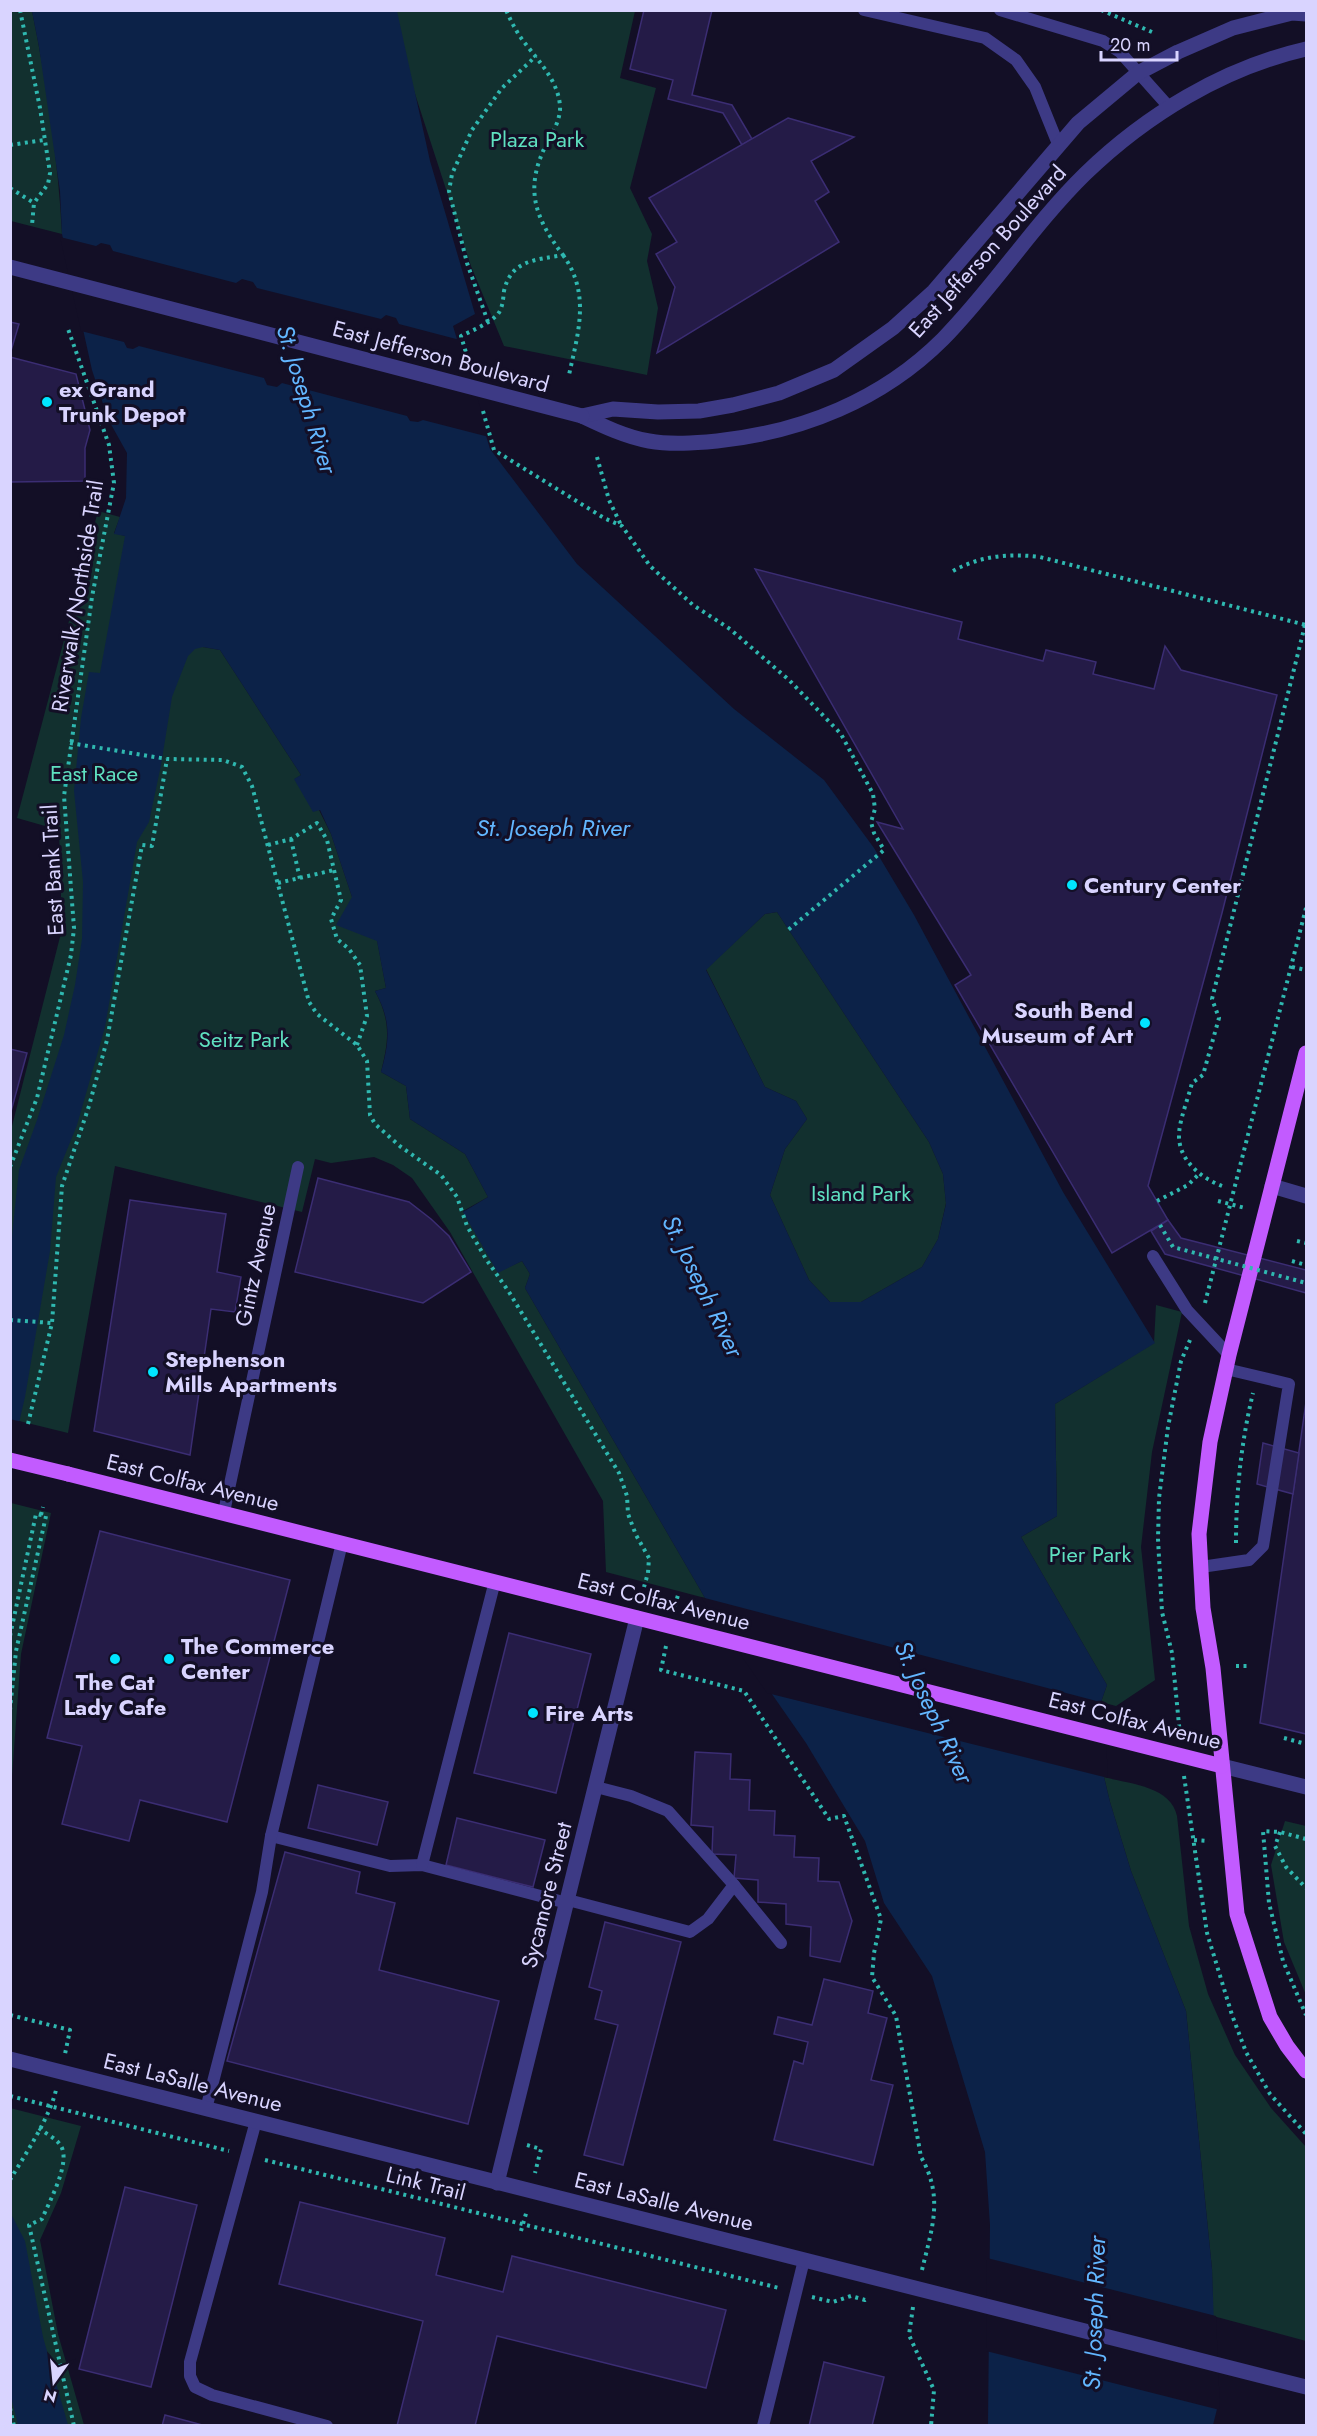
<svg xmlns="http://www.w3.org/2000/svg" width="1317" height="2436" font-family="Jost,sans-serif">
<rect width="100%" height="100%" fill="#130f26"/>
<!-- green -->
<g fill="#12302f">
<path d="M 10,11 L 32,11 C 47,84 58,159 62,234 L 11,221 Z"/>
<path d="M 388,11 L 635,11 L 620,78 L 656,88 L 630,188 L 652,234 L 647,261 L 658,308 L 647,375 L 504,346 L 471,266 Z"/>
<path d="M 98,511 L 120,517 L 114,533 L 125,536 L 203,647 L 220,650 L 301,775 L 295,779 L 319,810 L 331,834 L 352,897 L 377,940 L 386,988 L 375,991 C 391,1021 389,1040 381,1072 L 406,1086 L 410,1119 L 465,1154 L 488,1197 L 463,1211 L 498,1272 L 522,1261 L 530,1274 L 525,1288 L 705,1598 L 606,1572 L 603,1501 L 450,1232 L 412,1178 L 393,1165 L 374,1157 L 331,1163 L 315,1159 L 302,1212 L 115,1166 L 68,1433 L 11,1419 L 11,1130 L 62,929 L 59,830 L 17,818 Z"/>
<path d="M 777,912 L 929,1142 L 943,1174 L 946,1203 L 938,1239 L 922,1267 L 861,1302 L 830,1302 L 809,1280 L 770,1195 L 785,1149 L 807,1119 L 796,1101 L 765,1087 L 706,969 L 765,914 Z"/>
<path d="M 1156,1305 L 1182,1312 L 1152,1452 L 1141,1547 L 1155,1680 L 1116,1706 L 1101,1702 L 1107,1685 L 1021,1537 L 1057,1516 L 1055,1404 L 1154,1343 Z"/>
<path d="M 11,1503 L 51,1513 L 21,1654 L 11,1790 Z"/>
<path d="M 1104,1777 C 1129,1784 1171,1786 1177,1816 L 1189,1926 L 1208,1994 L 1235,2055 L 1271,2108 L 1306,2147 L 1306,2341 L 1213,2316 L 1212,2269 L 1186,2011 L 1131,1871 L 1110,1802 Z"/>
<path d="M 1285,1821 L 1306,1826 L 1306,1995 L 1284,1942 L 1271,1865 Z"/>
<path d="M 10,2108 L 81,2126 L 61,2193 L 40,2240 L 58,2334 L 84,2425 L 11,2425 Z"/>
</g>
<!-- water -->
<g fill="#0c2248" fill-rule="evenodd">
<path d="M 32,11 L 397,11 L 430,161 L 475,314 L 453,326 L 490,449 L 577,564 L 734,709 L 824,780 L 874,848 L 914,915 L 1063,1192 L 1155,1343 L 1055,1404 L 1057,1516 L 1021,1537 L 1107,1685 L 1101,1702 L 1104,1777 L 1110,1802 L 1131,1871 L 1186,2011 L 1212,2269 L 1217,2409 L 1213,2425 L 988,2425 L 990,2225 L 985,2152 L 932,1976 L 884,1903 L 865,1841 L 806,1743 L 705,1598 L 525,1288 L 530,1274 L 522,1261 L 498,1273 L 463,1212 L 488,1197 L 465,1154 L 410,1119 L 406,1086 L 381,1072 C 390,1040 391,1020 375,991 L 386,988 L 377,941 L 336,925 L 352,897 L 331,834 L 320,810 L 313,812 L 294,779 L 301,775 L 220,650 L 203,647 L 195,649 L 188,656 L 172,697 L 161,765 L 149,822 L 137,842 L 105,1027 L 77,1125 L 56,1177 L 50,1251 L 25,1397 L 11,1457 L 10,1262 L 13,1226 L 19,1170 L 37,1120 L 64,1035 L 75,985 L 82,939 L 83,882 L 74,791 L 81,718 L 89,672 L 100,673 L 125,536 L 114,534 L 126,498 L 127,453 L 108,419 L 92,370 L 62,234 L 60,191 L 39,47 ZM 777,912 L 929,1142 L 943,1174 L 946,1204 L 938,1239 L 922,1267 L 861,1302 L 830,1302 L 809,1280 L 770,1195 L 785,1149 L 807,1119 L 796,1101 L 765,1087 L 706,970 L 765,914 Z"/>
<path d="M 10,2212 L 25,2241 L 43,2337 L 68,2425 L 18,2425 L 10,2393 Z"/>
</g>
<!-- pier -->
<g fill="#130f26">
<path d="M 60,237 L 96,246 L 101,243 L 110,245 L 113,251 L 236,283 L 242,279 L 253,282 L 257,288 L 381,319 L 386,315 L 396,318 L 399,324 L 460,340 L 489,437 L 423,420 L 418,422 L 410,421 L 407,416 L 282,383 L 277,387 L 267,385 L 264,378 L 139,346 L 133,349 L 127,348 L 124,342 L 81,331 Z"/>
<path d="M 10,1419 L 22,1422 L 13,1458 L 10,1460 Z"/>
<path d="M 701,1597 L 1104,1703 L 1108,1778 L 767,1693 Z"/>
<path d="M 987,2258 L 1216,2316 L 1220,2410 L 986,2351 Z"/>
</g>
<!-- building -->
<g fill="#241b47" stroke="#3b2d73" stroke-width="1.5">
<path d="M 644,10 L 712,10 L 692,95 L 732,105 L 752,139 L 742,145 L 723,113 L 668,99 L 673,80 L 630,69 Z"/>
<path d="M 788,118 L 854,137 L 811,161 L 829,192 L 815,201 L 839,242 L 657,353 L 675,287 L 656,254 L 677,242 L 649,198 Z"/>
<path d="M 10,322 L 19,324 L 10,354 Z"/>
<path d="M 10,357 L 76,374 L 90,430 L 85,448 L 85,481 L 10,482 Z"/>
<path d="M 755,569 L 962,622 L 958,639 L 1043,661 L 1046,650 L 1096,662 L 1093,674 L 1154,689 L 1165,646 L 1181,670 L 1277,695 L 1222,913 L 1148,1186 L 1168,1220 L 1112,1253 L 955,985 L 971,975 L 877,822 L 903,829 Z"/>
<path d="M 10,1049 L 27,1053 L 10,1115 Z"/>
<path d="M 318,1178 L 409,1202 L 431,1219 L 449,1236 L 471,1272 L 423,1303 L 295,1272 Z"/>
<path d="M 130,1200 L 226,1214 L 217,1272 L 241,1277 L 235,1312 L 211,1309 L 190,1455 L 94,1431 Z"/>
<path d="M 1168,1220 L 1181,1238 L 1306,1270 L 1306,1293 L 1165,1254 L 1151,1231 Z"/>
<path d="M 1306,1402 L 1306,1734 L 1260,1723 Z"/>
<path d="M 1263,1443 L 1299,1453 L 1293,1494 L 1257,1484 Z"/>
<path d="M 100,1531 L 290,1580 L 227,1822 L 140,1800 L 129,1841 L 62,1824 L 82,1746 L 47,1738 Z"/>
<path d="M 509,1633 L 591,1654 L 556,1793 L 474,1773 Z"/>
<path d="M 695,1752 L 731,1754 L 730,1779 L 750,1780 L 749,1810 L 775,1811 L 774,1835 L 795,1836 L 794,1857 L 819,1858 L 818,1881 L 839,1882 L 852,1921 L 840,1962 L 810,1956 L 811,1927 L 786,1924 L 786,1904 L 758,1902 L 758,1880 L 734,1878 L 736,1855 L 712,1854 L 713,1827 L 691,1825 Z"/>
<path d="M 318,1785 L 388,1802 L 377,1845 L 308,1828 Z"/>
<path d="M 457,1818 L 545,1840 L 533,1887 L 446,1865 Z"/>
<path d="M 285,1852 L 360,1872 L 356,1893 L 395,1903 L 379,1970 L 499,2001 L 468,2124 L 227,2061 Z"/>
<path d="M 605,1922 L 681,1942 L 623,2165 L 584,2155 L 618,2025 L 595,2019 L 602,1991 L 589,1987 Z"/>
<path d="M 824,1979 L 873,1991 L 868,2013 L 887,2018 L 871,2080 L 893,2085 L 873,2165 L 774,2140 L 794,2061 L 803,2064 L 808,2042 L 774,2034 L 778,2017 L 812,2025 Z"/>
<path d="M 125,2187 L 197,2205 L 151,2387 L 79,2369 Z"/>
<path d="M 300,2202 L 445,2238 L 436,2275 L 503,2292 L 512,2256 L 726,2310 L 706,2388 L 497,2336 L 475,2426 L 397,2426 L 423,2321 L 279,2284 Z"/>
<path d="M 824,2362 L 884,2377 L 872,2426 L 809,2426 Z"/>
<path d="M 165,2415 L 206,2426 L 162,2426 Z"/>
</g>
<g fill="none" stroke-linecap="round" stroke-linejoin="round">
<!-- path -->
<g stroke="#2fb8b0" stroke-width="4" stroke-dasharray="3 4.5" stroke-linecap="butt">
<path d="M 20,10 L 40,108 L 50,173 L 48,184 L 34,203 L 32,225"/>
<path d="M 1101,10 L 1152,32"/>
<path d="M 10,145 L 44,140"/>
<path d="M 10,188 L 34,203"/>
<path d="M 563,255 C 591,294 578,333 569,375"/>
<path d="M 488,322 L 467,263 L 449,191 L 452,174 L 472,130 L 502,88 L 536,56"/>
<path d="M 470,366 L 461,336 C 473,330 489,324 498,314 C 503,307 503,299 504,291 C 511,260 535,260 563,255 C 535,218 524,189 546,145 C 552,134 561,119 560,106 C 558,78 534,57 519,35 C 514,27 510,19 506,10"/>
<path d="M 483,411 L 494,450 L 604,518 L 622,526 L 650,566 L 693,605 L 730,629 L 789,680 L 841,734 L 873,794 L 875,809 L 871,822 L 874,833 L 884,850 L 788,930"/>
<path d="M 597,457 L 609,500 L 621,525"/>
<path d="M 953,571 C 980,556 1009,553 1040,557 L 1306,625"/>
<path d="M 70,743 L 167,759 L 223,760 L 242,767 L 252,786 L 309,1002 L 317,1014 L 357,1045 L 367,1061 L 370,1115 L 375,1124 L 401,1147 L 441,1175 L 457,1197 L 467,1226 L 486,1259 L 509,1292 L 619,1473 L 627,1496 L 628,1514 L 636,1535 L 649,1558 L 648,1573 L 644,1587"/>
<path d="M 291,839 L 300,879"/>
<path d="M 268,845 L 291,839 L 317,823 L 327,840 L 341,900 L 331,919 L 337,939 L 349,949 L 360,965 L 367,1016 L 357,1045"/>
<path d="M 278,883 L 334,870"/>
<path d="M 1292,967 L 1306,970"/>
<path d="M 10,1167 L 37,1098 L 71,955 L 74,928 L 64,796 L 92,597 L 114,483 L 109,445 L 67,326"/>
<path d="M 1222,1186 C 1201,1178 1178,1160 1179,1134 C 1180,1118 1188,1099 1192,1083 L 1203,1075 L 1219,1018 L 1212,999 L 1305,625"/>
<path d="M 1157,1201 L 1188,1185 L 1199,1174"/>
<path d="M 1218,1201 L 1245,1208"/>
<path d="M 1297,1241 L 1306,1243"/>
<path d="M 1292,1261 L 1306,1265"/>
<path d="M 1205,1303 L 1306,908"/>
<path d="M 10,1320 L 52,1323"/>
<path d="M 28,1424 L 52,1323 L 62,1186 L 89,1106 L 107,1040 L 142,845 L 152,846 L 167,759"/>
<path d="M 41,1515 L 43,1507"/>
<path d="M 1236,1543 C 1236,1492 1241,1443 1253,1393"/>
<path d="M 675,1606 L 678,1595"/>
<path d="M 10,1636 L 36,1514 L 46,1516 L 16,1651 L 10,1710"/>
<path d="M 666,1646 L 661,1670 L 744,1691 L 829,1819 L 844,1816 L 881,1919 L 874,1953 L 872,1977 L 896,2016 L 921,2157 C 944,2197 932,2228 922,2270"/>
<path d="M 1236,1666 L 1247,1666"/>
<path d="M 1180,1735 L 1172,1653 L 1162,1612 L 1158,1539 L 1159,1498 L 1168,1427 L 1181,1361 L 1190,1340"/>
<path d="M 1284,1738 L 1306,1744"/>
<path d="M 1184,1776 L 1207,1933 L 1232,2015 L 1246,2052 L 1270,2094 L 1306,2134"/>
<path d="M 1280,1832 L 1275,1846 L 1286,1867 L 1306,1888"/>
<path d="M 1306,1839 L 1280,1832 L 1263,1831 L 1269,1903 L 1283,1961 L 1306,2015"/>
<path d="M 1194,1840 L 1209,1841"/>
<path d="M 10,2015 L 70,2030 L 65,2054"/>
<path d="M 10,2096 L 229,2151"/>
<path d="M 39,2128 C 46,2134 56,2138 61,2146 C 71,2163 49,2202 42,2219 L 29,2225 L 74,2426"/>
<path d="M 527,2145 L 541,2149 L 535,2173"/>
<path d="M 265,2160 L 779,2288"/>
<path d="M 10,2180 C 26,2153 49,2119 56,2090"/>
<path d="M 521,2231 L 527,2210"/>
<path d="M 812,2297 L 833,2302 L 851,2296 L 865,2300 L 868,2298"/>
<path d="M 913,2307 L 909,2335 L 934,2390 L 931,2426"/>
<path d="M 10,2408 L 14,2426"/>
</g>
<!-- service -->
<g stroke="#3d3a85" stroke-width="12">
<path d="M 864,10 L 985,38 L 1016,60 L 1035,87 L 1058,144"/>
<path d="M 1000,10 L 1103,41 L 1120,52 L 1169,107"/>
<path d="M 1153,1256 L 1187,1310 L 1229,1355"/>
<path d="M 224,1512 L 298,1167"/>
<path d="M 1201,1567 L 1249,1560 L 1263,1546 L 1289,1384 L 1226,1369"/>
<path d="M 596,1787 L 631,1796 L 668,1811 L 734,1885 L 781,1943"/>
<path d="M 271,1836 L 390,1866 L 422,1865 L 567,1903"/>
<path d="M 422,1865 L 495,1581"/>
<path d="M 568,1900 L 690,1932 L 708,1919 L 734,1885"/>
<path d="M 206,2109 L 262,1892 L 271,1836 L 342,1543"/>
<path d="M 256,2121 L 190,2362 L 190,2376 L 195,2387 L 212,2395 L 327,2426"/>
<path d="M 763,2426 L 804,2260"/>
</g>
<!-- minor -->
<path stroke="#3d3a85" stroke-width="15" d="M 497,2183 L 637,1618"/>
<!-- tertiary -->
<g stroke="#3d3a85" stroke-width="15">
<path d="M 582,416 C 603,426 626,437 649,441 C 671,445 695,443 717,441 C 802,432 882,400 943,339 C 994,287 1033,225 1085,174 C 1146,115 1223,68 1306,49"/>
<path d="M 582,416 L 613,409 L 658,412 L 699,411 L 733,405 L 779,393 L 834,370 L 893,328 L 934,291 L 1078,123 L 1138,73 L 1178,52 L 1233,28 L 1292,13 L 1306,14"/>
<path d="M 1272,1186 L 1306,1196"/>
<path d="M 1222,1766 L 1306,1787"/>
<path d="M 10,2059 L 1306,2387"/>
</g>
<!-- primary -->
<g stroke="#c25bff" stroke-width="15">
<path d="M 1306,1053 L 1229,1355 L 1210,1442 L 1199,1534 L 1203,1608 L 1213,1668 L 1237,1914 L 1270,2017 L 1287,2046 L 1306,2071"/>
<path d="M 68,1474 L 1222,1766"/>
</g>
<!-- path-bridge -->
<path stroke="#2fb8b0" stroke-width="4" stroke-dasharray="3 4.5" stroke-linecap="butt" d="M 1160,1225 L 1173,1247 L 1306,1283"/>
<!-- tertiary-bridge -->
<path stroke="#3d3a85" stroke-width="15" d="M 10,267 L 582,416"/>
<!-- primary-bridge -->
<path stroke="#c25bff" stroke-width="15" d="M 10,1460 L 68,1474"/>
</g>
<!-- markers -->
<g fill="#00e5ff" stroke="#130f26" stroke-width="2">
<circle cx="47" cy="402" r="6"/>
<circle cx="1072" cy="885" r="6"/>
<circle cx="1145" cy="1023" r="6"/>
<circle cx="153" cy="1372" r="6"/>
<circle cx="115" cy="1659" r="6"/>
<circle cx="169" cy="1659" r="6"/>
<circle cx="533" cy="1713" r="6"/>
</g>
<g text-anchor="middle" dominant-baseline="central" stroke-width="6" stroke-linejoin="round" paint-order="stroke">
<!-- park labels -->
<g font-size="22" fill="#5fe0c0" stroke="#130f26">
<text x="537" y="139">Plaza Park</text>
<text x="94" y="773">East Race</text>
<text x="244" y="1039">Seitz Park</text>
<text x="861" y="1193">Island Park</text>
<text x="1090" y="1554">Pier Park</text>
</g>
<!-- street labels -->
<g font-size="22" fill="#d9d4ff" stroke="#130f26">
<text transform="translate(987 251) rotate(-48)">East Jefferson Boulevard</text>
<text transform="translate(441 356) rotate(15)">East Jefferson Boulevard</text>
<text transform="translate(77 596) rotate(-81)">Riverwalk/Northside Trail</text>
<text transform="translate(52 870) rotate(-93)">East Bank Trail</text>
<text transform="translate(255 1265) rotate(-78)">Gintz Avenue</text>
<text transform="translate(193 1482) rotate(14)">East Colfax Avenue</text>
<text transform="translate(664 1601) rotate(14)">East Colfax Avenue</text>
<text transform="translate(1135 1720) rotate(14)">East Colfax Avenue</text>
<text transform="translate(546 1895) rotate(-76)">Sycamore Street</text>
<text transform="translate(193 2082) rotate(14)">East LaSalle Avenue</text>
<text transform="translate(426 2183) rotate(14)">Link Trail</text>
<text transform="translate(664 2201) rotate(14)">East LaSalle Avenue</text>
</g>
<!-- poi labels -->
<g font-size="22" font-weight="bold" fill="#d9d4ff" stroke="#130f26" text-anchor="start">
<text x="59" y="389">ex Grand<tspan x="59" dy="25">Trunk Depot</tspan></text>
<text x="1084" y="885">Century Center</text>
<text x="1133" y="1010" text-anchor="end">South Bend<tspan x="1133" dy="25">Museum of Art</tspan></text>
<text x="165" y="1359">Stephenson<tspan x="165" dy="25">Mills Apartments</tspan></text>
<text x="181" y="1646">The Commerce<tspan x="181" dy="25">Center</tspan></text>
<text x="115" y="1682" text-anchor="middle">The Cat<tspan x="115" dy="25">Lady Cafe</tspan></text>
<text x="545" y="1713">Fire Arts</text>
</g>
<!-- water labels -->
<g font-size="24" font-style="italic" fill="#62b6ff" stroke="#130f26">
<text transform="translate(307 399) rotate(73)">St. Joseph River</text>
<text x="553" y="827">St. Joseph River</text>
<text transform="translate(703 1286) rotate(64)">St. Joseph River</text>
<text transform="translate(934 1712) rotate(65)">St. Joseph River</text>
<text transform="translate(1094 2313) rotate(-88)">St. Joseph River</text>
</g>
</g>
<!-- border -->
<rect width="1317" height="2436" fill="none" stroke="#d9d4ff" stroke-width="24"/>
<!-- north arrow -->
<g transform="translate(54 2382) rotate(195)" stroke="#130f26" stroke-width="4.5" paint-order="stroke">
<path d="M0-4.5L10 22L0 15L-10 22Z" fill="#d9d4ff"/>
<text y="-9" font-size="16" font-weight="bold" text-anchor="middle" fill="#d9d4ff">N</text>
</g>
<!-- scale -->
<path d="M1101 51v9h76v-9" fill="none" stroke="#d9d4ff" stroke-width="3"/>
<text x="1110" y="51" font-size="18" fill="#d9d4ff" stroke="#130f26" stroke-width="4.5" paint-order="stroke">20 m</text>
</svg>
